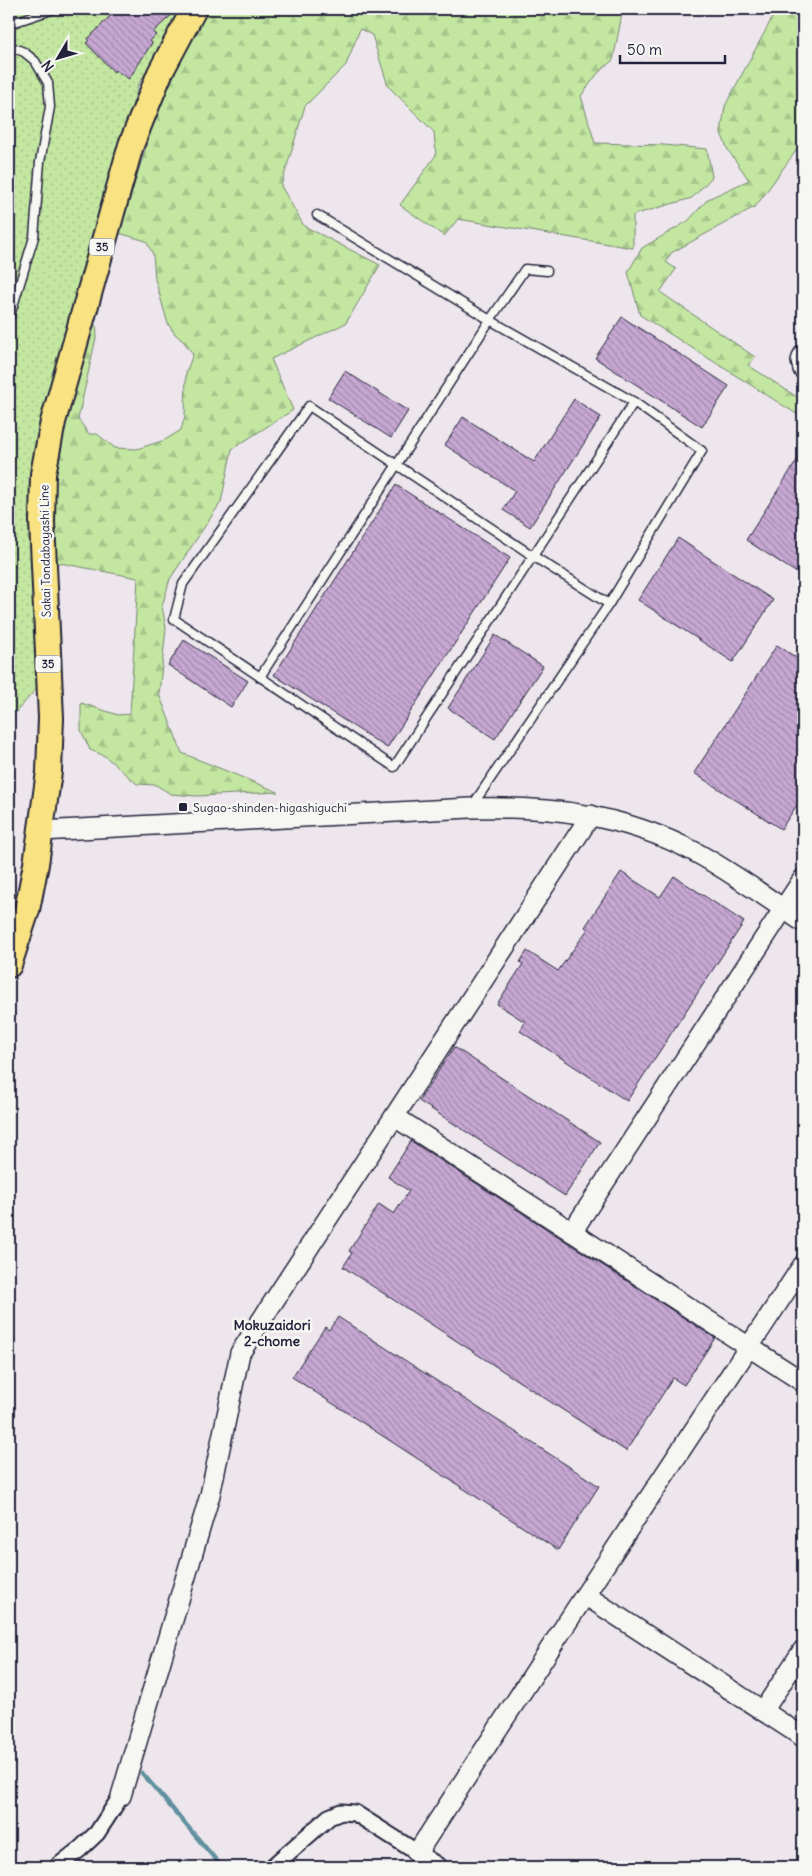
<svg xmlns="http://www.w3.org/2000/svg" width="812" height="1876" font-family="Delius,sans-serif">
<defs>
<pattern id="grass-dots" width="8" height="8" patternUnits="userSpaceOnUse" patternTransform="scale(1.25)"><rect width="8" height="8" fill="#c3e7a1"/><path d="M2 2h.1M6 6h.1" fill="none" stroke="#a7c68c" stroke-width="1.8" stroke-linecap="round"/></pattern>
<pattern id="forest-firs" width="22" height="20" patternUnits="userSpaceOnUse" patternTransform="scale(1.25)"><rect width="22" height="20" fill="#c3e7a1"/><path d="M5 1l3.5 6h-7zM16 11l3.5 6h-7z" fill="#a7c68c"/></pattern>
<pattern id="building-back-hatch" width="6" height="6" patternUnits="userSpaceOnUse" patternTransform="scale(1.25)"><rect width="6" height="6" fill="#c7a8d3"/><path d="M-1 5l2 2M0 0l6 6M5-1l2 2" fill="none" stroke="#a188ac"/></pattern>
</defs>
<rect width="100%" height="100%" fill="#ede6ec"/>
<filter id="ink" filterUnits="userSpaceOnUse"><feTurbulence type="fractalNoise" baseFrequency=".02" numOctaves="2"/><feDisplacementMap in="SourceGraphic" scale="10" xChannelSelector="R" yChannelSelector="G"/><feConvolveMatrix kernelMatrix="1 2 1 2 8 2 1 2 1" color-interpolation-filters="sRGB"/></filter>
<g filter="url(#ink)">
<!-- grass -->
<path fill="url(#grass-dots)" stroke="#72846e" d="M 9,9 L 186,9 L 138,85 L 36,486 L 38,687 L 9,720 Z"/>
<!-- forest -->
<g fill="url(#forest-firs)" stroke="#72846e">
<path d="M 208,9 L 623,9 L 613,60 L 598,73 L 581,96 L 595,143 L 664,145 L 707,149 L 712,177 L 692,198 L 633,215 L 633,248 L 458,219 L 444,236 L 400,205 L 436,155 L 434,132 L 388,86 L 372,35 L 360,29 L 346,65 L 305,106 L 281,186 L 304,226 L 380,265 L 346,323 L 271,359 L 293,410 L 232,449 L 221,502 L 170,579 L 162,606 L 166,628 L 159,694 L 182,753 L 278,792 L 197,796 L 171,794 L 156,785 L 137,784 L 105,756 L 90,750 L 81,730 L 81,703 L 118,715 L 130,714 L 138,578 L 55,562 C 54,524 53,485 59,446 C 66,405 81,364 93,323 L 96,326 L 97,333 L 78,419 L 89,434 L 97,434 L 115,448 L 137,449 L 165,440 L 181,430 L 185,416 L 186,373 L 193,354 L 184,342 L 175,334 L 168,324 L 155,279 L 153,254 L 146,241 L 119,233 L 163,93 L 187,42 Z"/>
<path d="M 777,9 L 803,9 L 803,141 L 756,206 L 671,253 L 666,262 L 676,269 L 660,292 L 755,357 L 748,365 L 803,401 L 803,418 L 640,315 L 628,272 L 642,248 L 688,221 L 708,199 L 749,180 L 728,150 L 721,133 L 725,106 Z"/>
</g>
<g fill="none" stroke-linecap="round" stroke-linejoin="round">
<!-- stream -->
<path stroke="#60909e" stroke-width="4.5" d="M 142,1773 L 222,1867"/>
</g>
<!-- building -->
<g fill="url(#building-back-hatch)" stroke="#22223b">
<path d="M 117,9 L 178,9 L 153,32 L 156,35 L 150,41 L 152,43 L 129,79 L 115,70 L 114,72 L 86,43 L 89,40 L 88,39 Z"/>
<path d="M 622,317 L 729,386 L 702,427 L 595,358 Z"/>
<path d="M 345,371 L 408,411 L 391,438 L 328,398 Z"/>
<path d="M 574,399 L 601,417 L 530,527 L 503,510 L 515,491 L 445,445 L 463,417 L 534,462 Z"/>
<path d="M 803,451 L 803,577 L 746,540 Z"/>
<path d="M 396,485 L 510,558 L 387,748 L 274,675 Z"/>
<path d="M 678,538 L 773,600 L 733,662 L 638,600 Z"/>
<path d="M 495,635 L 543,666 L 495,739 L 448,708 Z"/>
<path d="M 184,640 L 248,681 L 231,707 L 168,665 Z"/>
<path d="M 777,645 L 803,662 L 803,796 L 781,829 L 694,773 Z"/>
<path d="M 621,872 L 660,897 L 674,876 L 744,922 L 627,1101 L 520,1031 L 525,1022 L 497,1004 L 523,964 L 520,962 L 527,951 L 558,971 L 588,929 L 585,927 Z"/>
<path d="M 454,1047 L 600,1142 L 565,1196 L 419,1101 Z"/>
<path d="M 411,1141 L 715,1338 L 684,1385 L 673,1378 L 626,1451 L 343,1267 L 352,1253 L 349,1251 L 379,1204 L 394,1214 L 409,1191 L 388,1177 Z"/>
<path d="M 338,1317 L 599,1486 L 558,1550 L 292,1377 L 325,1327 L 329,1330 Z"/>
</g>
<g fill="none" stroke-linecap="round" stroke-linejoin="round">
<defs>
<g id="service">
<path d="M 9,24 L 54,9"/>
<path d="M 9,46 L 24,52 L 35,61 L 48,83 L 50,107 L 40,162 L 34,237 L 9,319"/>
<path d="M 317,215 L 490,320 L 634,402 L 702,451 L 609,604 L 472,806"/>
<path d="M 309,406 L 533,556 L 394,767 L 174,619 L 183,584 Z"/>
<path d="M 609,604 L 533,556 L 634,402"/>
<path d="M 260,677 L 490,320 L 525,269 L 547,271"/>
</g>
<g id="minor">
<path d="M 57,1867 L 80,1849 L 97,1833 L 121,1796"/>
<path d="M 272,1867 L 329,1817 L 341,1812 L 355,1813 L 440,1867"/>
</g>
<g id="tertiary">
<path d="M 803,355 L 801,361 L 803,369"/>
<path d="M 41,831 L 470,808 C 551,806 622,814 695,852 C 732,872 767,898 803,922"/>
<path d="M 395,1117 L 803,1382"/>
<path d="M 572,1232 L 803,879"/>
<path d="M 803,1265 L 585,1595 L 803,1737"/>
<path d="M 763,1711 L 803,1650"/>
<path d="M 121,1796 L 210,1495 L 240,1353 L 591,815"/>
<path d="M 417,1853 L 585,1595"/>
</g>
<path id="primary" d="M 9,965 L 27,910 L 36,864 L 49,772 L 51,718 L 42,522 L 43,474 L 53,422 L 131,145 L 160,73 L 194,9"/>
</defs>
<!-- service casing -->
<use href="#service" stroke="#22223b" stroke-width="11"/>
<!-- minor casing -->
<use href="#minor" stroke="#22223b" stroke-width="19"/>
<!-- tertiary casing -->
<use href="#tertiary" stroke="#22223b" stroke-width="22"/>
<!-- primary casing -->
<use href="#primary" stroke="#22223b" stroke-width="28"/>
<!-- service -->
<use href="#service" stroke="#f6f6f2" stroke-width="8"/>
<!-- minor -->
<use href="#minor" stroke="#f6f6f2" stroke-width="15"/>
<!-- tertiary -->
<use href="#tertiary" stroke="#f6f6f2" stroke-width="19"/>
<!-- primary -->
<use href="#primary" stroke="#f8e281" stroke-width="24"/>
</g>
</g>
<!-- markers -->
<rect fill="#22223b" stroke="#f6f6f2" stroke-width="2" x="178" y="802" width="10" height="10" rx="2.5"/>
<g text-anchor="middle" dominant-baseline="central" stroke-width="5" stroke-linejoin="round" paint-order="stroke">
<!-- shield labels -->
<g fill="#f6f6f2" stroke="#626272" stroke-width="1">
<rect x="89.5" y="238.5" width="25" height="17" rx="4"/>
<rect x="35.5" y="655.5" width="25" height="17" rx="4"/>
</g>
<g font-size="11" font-weight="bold" fill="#22223b">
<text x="102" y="247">35</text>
<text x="48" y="664">35</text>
</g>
<!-- street labels -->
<g font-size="12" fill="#22223b" stroke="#f6f6f2">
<text transform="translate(45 551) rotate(-91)">Sakai Tondabayashi Line</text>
</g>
<!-- poi labels -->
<g font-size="12" fill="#22223b" stroke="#f6f6f2" text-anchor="start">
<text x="193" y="807">Sugao-shinden-higashiguchi</text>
</g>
<!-- neighbourhood labels -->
<g font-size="14" font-weight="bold" fill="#22223b" stroke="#f6f6f2">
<text x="272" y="1325">Mokuzaidori<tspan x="272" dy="16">2-chome</tspan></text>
</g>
</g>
<!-- margin -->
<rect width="812" height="1876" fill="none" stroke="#f6f6f2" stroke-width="30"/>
<rect x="15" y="15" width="782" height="1846" fill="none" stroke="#22223b" stroke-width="2" filter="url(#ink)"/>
<!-- north arrow -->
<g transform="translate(58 58) rotate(232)" stroke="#f6f6f2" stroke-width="4" paint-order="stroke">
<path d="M0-4L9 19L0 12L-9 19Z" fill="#22223b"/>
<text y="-8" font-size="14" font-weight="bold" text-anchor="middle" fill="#22223b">N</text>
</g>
<!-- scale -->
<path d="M620 55v8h105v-8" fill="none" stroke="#22223b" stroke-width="2.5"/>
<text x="627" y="55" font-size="15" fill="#22223b" stroke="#f6f6f2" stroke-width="4" paint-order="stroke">50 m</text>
</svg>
